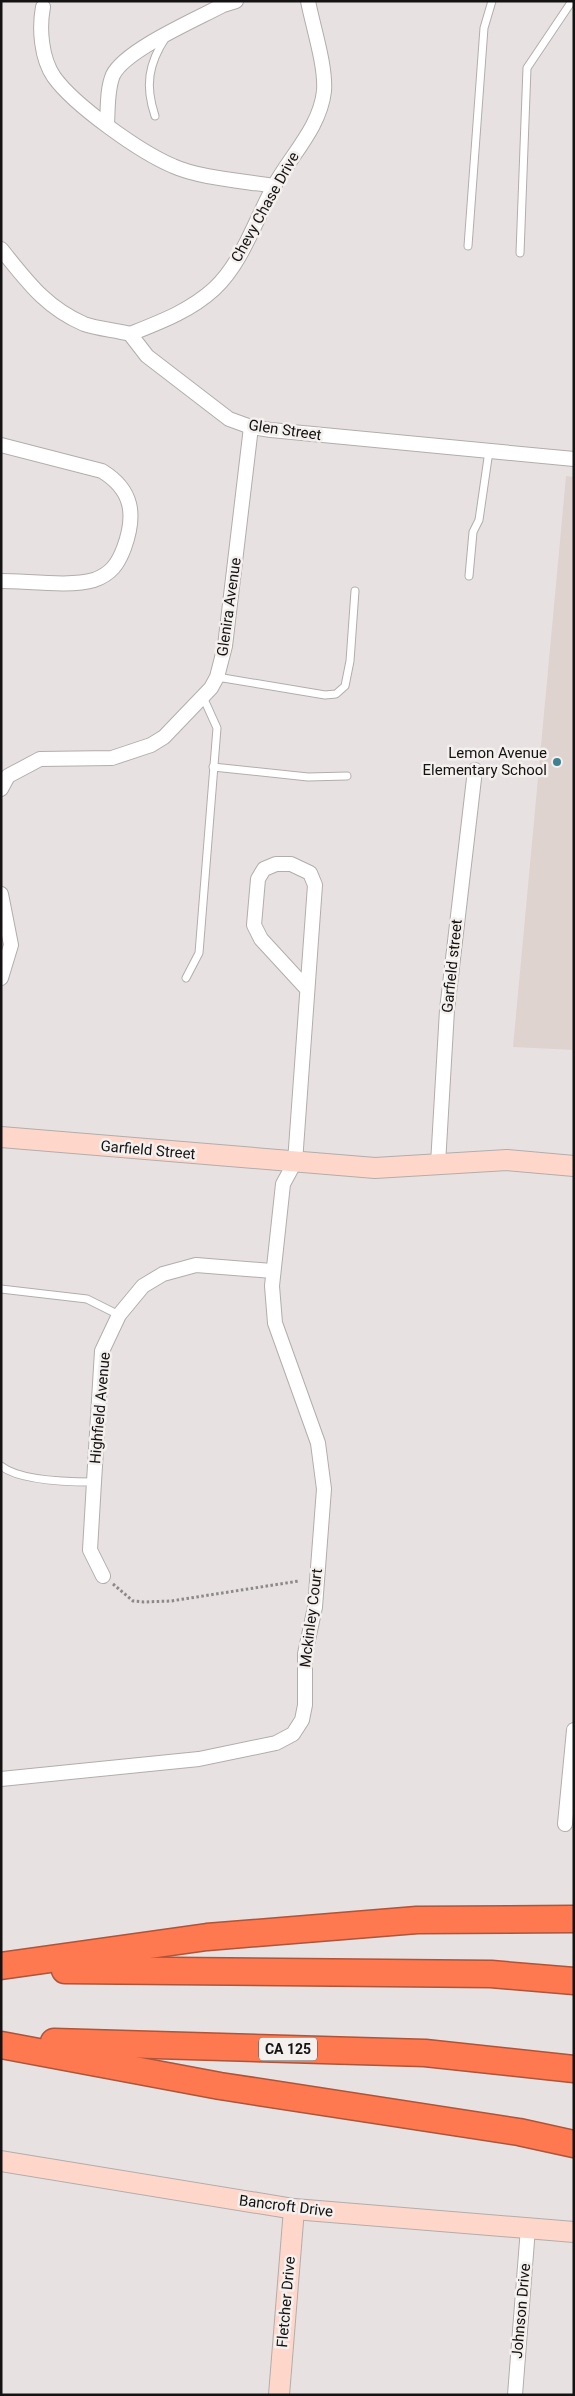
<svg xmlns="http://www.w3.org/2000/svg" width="575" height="2396" font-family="Roboto,sans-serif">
<rect width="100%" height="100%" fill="#e7e2e1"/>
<!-- built -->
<path fill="#dfd3cf" d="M 566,476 L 574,477 L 574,1050 L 513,1047 Z"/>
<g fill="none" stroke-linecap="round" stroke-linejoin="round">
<defs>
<g id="lane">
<path d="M 155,116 C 145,86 148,64 166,37"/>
<path d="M 468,246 L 484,28 L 492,1"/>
<path d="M 520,253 L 527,68 L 572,1"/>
<path d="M 469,576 L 473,532 L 479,520 L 489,451"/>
<path d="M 217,677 L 325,695 L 336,694 L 345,686 L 350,661 L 355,591"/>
<path d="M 213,767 L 308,777 L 347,776"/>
<path d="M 186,978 L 199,953 L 217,728 L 203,697"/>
<path d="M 1,1289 L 87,1299 L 119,1315"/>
<path d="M 1,1466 C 20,1481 69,1482 94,1482"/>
</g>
<g id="street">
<path d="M 43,7 C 39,28 41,58 54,77 C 75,106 140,152 173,166 C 199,178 245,181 274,186"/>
<path d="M 107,124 C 108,108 107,89 113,75 C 125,50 197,19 223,5 L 236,1"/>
<path d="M 1,249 C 27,281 45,307 84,324 C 98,329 116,330 130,334 L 147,356 L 229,419 L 251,427 L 271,430 L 574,459"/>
<path d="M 130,334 C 160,322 190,311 214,289 C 242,263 255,221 273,188 C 290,156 320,128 324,91 C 326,66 313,27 308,1"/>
<path d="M 1,445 L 102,471 C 133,490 136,515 124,548 C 118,564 111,574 94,580 C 71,587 27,581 1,581"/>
<path d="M 1,789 L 8,776 L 40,759 L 112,758 L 151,745 L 164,737 L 211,688 L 217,677 L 225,646 L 251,427"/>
<path d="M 1,894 L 11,945 L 1,978"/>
<path d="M 438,1164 L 447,1010 L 475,770"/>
<path d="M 103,1576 L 90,1550 L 94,1482 L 102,1351 L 119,1315 L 143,1286 L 163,1274 L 196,1265 L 272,1271"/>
<path d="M 1,1779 L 199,1759 L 276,1743 L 293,1734 L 302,1720 L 305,1705 L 305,1654 L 315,1607 L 324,1489 L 318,1443 L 275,1323 L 272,1286 L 283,1184 L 295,1162 L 315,885 L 310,873 L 291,864 L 276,864 L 264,869 L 258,879 L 254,925 L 261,939 L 307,989"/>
<path d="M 565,1824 L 574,1730"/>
<path d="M 515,2395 L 528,2228"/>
</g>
<g id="secondary">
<path d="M 1,1137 L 375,1168 L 507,1160 L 574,1166"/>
<path d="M 1,2161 L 294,2209 L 574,2232"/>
<path d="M 279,2395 L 294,2209"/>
</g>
<g id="highway">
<path d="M 1,1966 L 207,1937 L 417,1920 L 574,1919"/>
<path d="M 65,1970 L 491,1974 L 574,1981"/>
<path d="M 54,2042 L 425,2053 L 574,2069"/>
<path d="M 1,2045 L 220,2086 L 519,2132 L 574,2144"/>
</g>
</defs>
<!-- lane casing -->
<use href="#lane" stroke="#b2adac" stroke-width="9"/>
<!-- street casing -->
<use href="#street" stroke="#b2adac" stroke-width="16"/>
<!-- secondary casing -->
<use href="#secondary" stroke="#b2adac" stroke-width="22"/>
<!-- highway casing -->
<use href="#highway" stroke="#ac553a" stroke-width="29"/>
<!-- path -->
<path stroke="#8d8989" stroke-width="3" stroke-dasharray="2.5 2.5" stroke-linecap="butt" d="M 113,1584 L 133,1601 L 144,1602 L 171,1601 L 299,1581"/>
<!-- lane -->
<use href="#lane" stroke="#fff" stroke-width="7"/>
<!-- street -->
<use href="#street" stroke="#fff" stroke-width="14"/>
<!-- secondary -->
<use href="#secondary" stroke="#ffd7ca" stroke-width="20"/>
<!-- highway -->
<use href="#highway" stroke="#fe7950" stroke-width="26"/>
</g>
<!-- markers -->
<circle fill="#3f8193" stroke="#f4f0ee" stroke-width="2" cx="557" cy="762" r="5"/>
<g text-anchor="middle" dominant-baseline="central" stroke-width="5" stroke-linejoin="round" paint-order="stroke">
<!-- shield labels -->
<rect fill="#f4f0ee" stroke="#575554" stroke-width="1" x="259" y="2037.5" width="58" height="23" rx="4"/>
<g font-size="14" font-weight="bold" fill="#141212">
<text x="288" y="2049">CA 125</text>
</g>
<!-- street labels -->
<g font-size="15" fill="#141212" stroke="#f4f0ee">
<text transform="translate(265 207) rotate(-61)">Chevy Chase Drive</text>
<text transform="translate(285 430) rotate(8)">Glen Street</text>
<text transform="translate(229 607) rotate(-82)">Glenira Avenue</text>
<text transform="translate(452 966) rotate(-84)">Garfield street</text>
<text transform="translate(148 1150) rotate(5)">Garfield Street</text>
<text transform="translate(100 1408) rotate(-85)">Highfield Avenue</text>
<text transform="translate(311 1618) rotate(-83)">Mckinley Court</text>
<text transform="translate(286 2206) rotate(7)">Bancroft Drive</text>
<text transform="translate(286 2302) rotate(-85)">Fletcher Drive</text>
<text transform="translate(521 2311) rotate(-85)">Johnson Drive</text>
</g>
<!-- poi labels -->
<g font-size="15" fill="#141212" stroke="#f4f0ee" text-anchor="end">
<text x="547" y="753">Lemon Avenue<tspan x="547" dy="17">Elementary School</tspan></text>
</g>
</g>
<!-- border -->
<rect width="575" height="2396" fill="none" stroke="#141212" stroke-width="5"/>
</svg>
